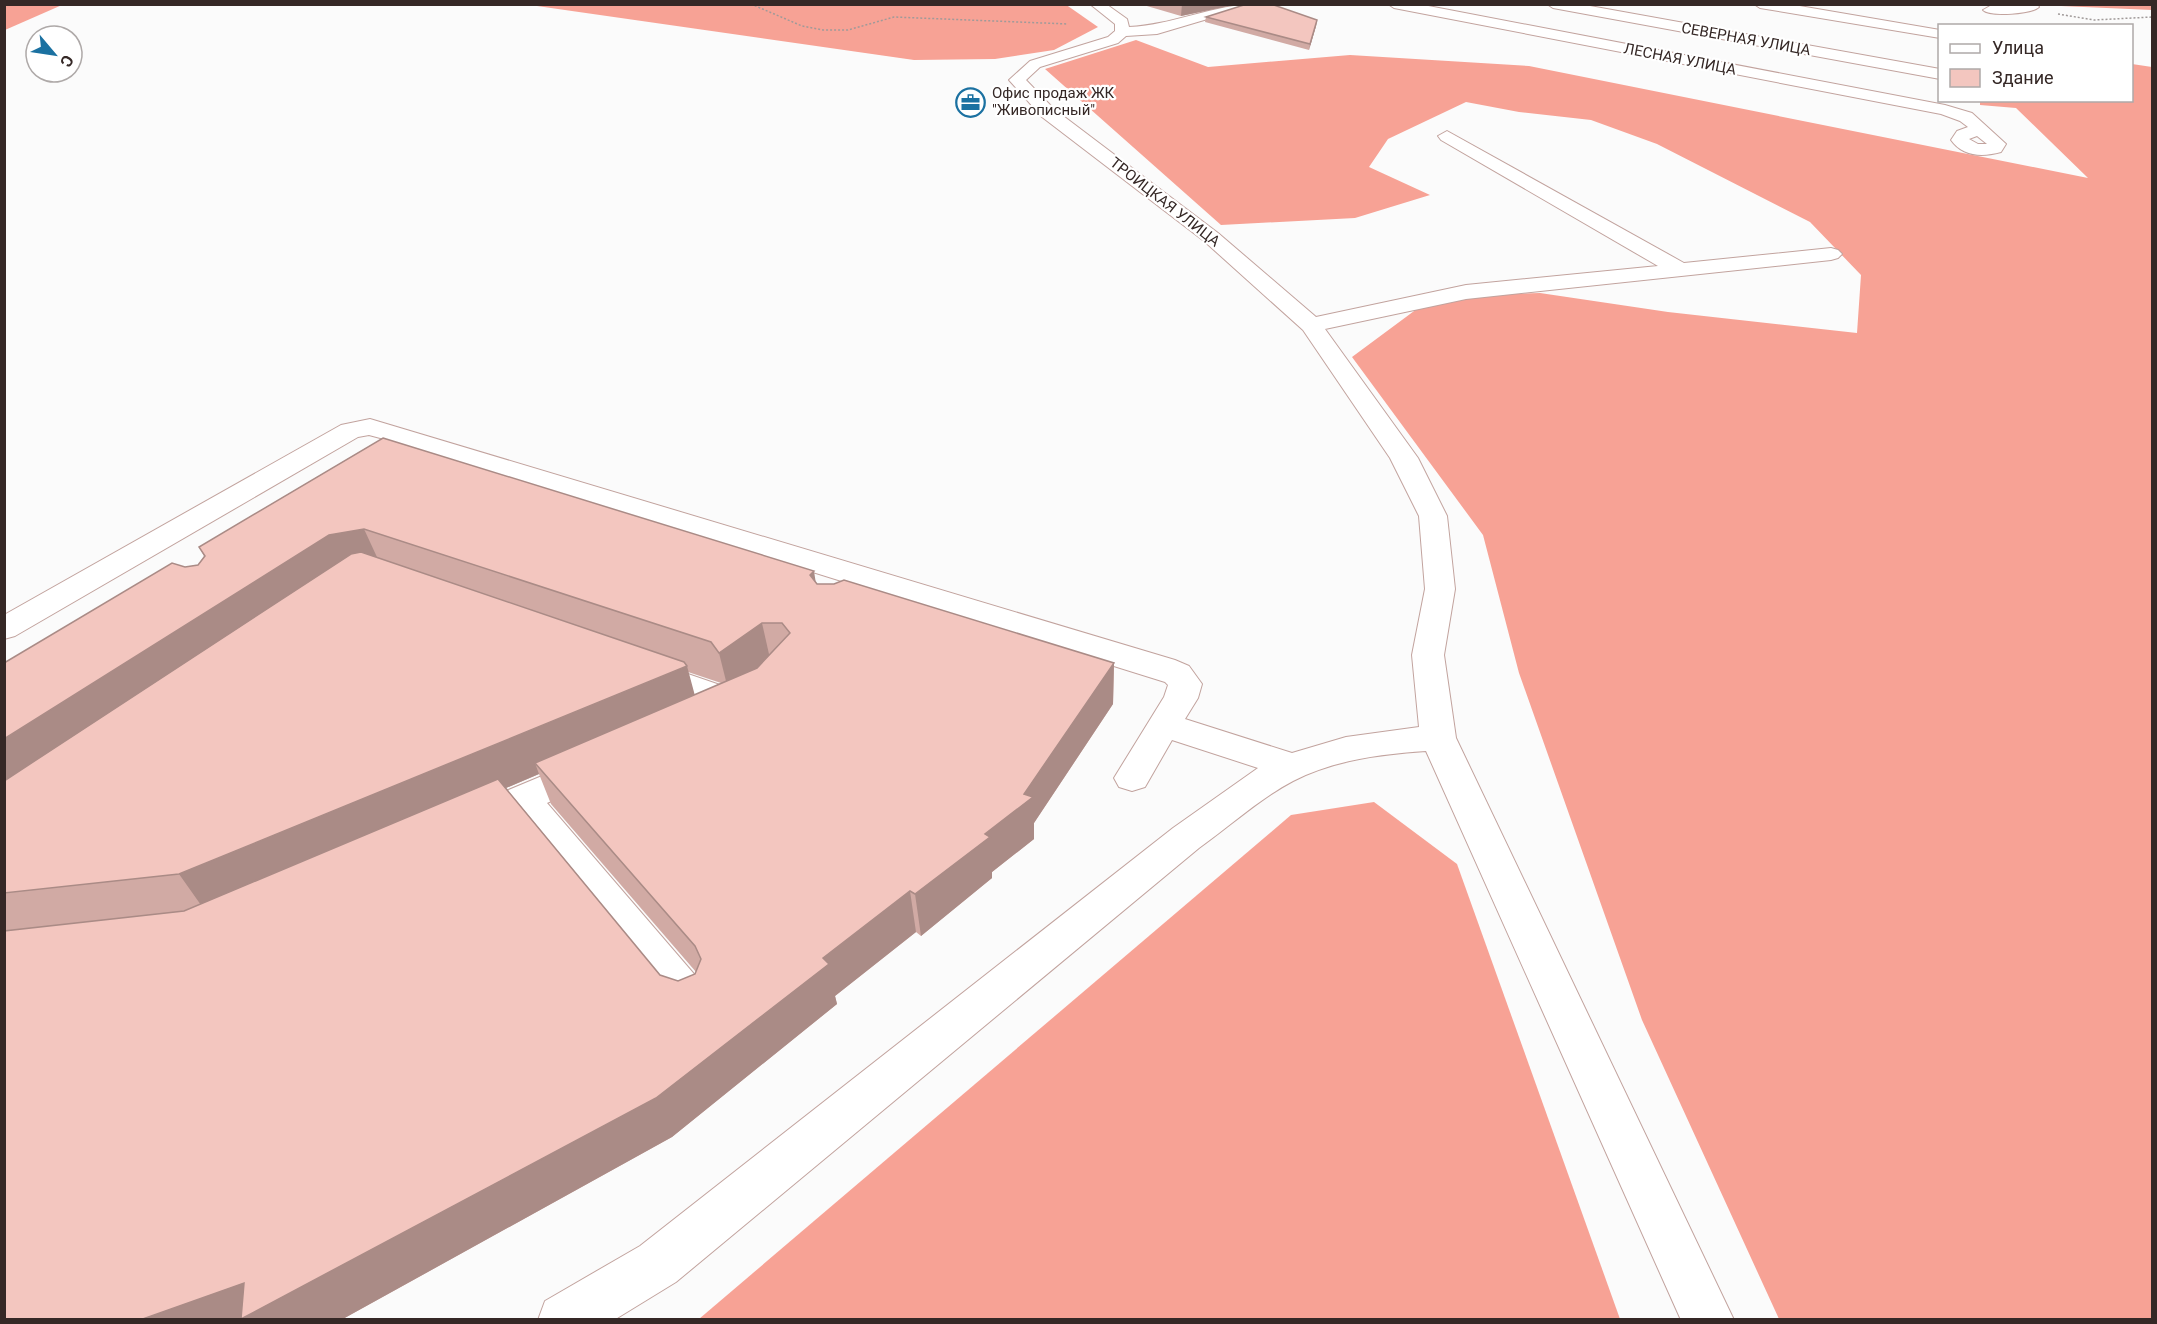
<svg xmlns="http://www.w3.org/2000/svg" width="2157" height="1324" font-family="Roboto,sans-serif">
<rect width="100%" height="100%" fill="#fbfbfb"/>
<!-- forest -->
<g fill="#f7a295">
<path d="M 5,4 L 62,4 L 62,5 L 5,30 Z"/>
<path d="M 1065,4 L 1098,27 L 1054,50 L 995,59 L 914,60 L 530,5 Z"/>
<path d="M 1136,40 L 1208,67 L 1350,55 L 1529,66 L 2088,178 L 2016,108 L 1980,105 L 1980,101 L 2132,100 L 2132,64 L 2152,67 L 2152,1319 L 1779,1319 L 1642,1020 L 1519,673 L 1483,535 L 1352,357 L 1433,297 L 1540,293 L 1668,312 L 1857,333 L 1861,275 L 1810,222 L 1657,144 L 1591,120 L 1519,112 L 1466,102 L 1388,139 L 1369,167 L 1430,195 L 1355,218 L 1221,225 L 1045,69 Z"/>
<path d="M 1374,802 L 1457,864 L 1620,1319 L 699,1319 L 1291,815 Z"/>
</g>
<!-- water -->
<path fill="#f39f92" d="M 2058,5 L 2152,5 L 2152,10 L 2061,6 Z"/>
<g fill="none" stroke-linecap="round" stroke-linejoin="round">
<defs>
<g id="minor">
<path d="M 1090,4 L 1106,4 L 1127,19 L 1129,27 C 1174,25 1214,4 1258,4 L 1157,34 L 1126,36 L 1118,43 L 1040,67 L 1026,80 L 1054,109 L 1218,233 L 1316,317 L 1466,285 L 1658,266 L 1441,140 L 1438,136 L 1447,131 L 1684,263 L 1831,248 L 1838,250 L 1842,254 L 1838,258 L 1831,260 L 1466,299 L 1325,329 L 1418,458 L 1447,516 L 1455,589 L 1444,655 L 1456,738 L 1734,1320 L 1681,1320 L 1426,751 C 1381,754 1334,760 1293,781 C 1259,799 1230,826 1199,848 L 676,1282 L 614,1320 L 538,1320 L 545,1301 L 640,1246 L 1173,828 L 1258,768 L 1172,740 L 1145,787 L 1132,791 L 1119,787 L 1114,778 L 1164,697 L 1168,685 L 1165,682 L 409,446 C 391,457 372,476 350,471 L 346,465 L 350,459 L 384,439 L 369,435 L 358,437 L 15,636 L 4,639 L 4,615 L 341,425 L 370,419 L 1175,660 L 1189,666 L 1202,684 L 1198,698 L 1185,719 L 1292,753 L 1346,737 L 1419,727 L 1412,655 L 1425,589 L 1419,516 L 1390,458 L 1303,330 L 1204,241 L 1042,117 L 1009,80 L 1030,61 L 1108,37 L 1115,31 L 1115,24 Z"/>
<path d="M 1388,4 L 1418,4 L 1945,105 L 1972,113 L 2006,144 L 2001,152 C 1983,157 1963,157 1951,140 L 1957,131 L 1968,127 L 1960,121 L 1941,114 L 1394,8 ZM 1977,136 L 1987,144 L 1978,144 L 1969,139 Z"/>
<path d="M 1547,4 L 1579,4 L 1940,69 L 1940,79 L 1553,8 Z"/>
<path d="M 1754,4 L 1788,4 L 1940,30 L 1940,38 L 1760,8 Z"/>
<path d="M 2009,4 L 2037,4 L 2039,7 C 2032,14 1990,17 1983,10 L 1990,6 Z"/>
<path d="M 650,661 L 720,685 L 738,712 L 733,720 L 721,724 L 709,720 L 696,701 L 638,680 L 633,672 L 638,664 Z"/>
<path d="M 585,758 L 598,762 L 603,771 L 598,780 L 547,803 L 706,988 L 712,1001 L 706,1014 L 691,1019 L 676,1014 L 516,817 L 476,833 L 463,829 L 457,819 L 463,809 Z"/>
</g>
</defs>
<!-- minor casing -->
<use href="#minor" stroke="#c2a39e" stroke-width="2"/>
<!-- path -->
<g stroke="#a09a99" stroke-width="1.5" stroke-dasharray="2 2" stroke-linecap="butt">
<path d="M 751,4 L 802,26 L 823,30 L 848,30 L 894,17 L 1068,24"/>
<path d="M 2058,14 L 2094,20 L 2152,17"/>
</g>
<!-- minor -->
<use href="#minor" fill="#fff" fill-rule="evenodd"/>
</g>
<!-- wall -->
<g fill="#d1aaa4" fill-rule="evenodd">
<path d="M 1140,4 L 1238,4 L 1181,16 Z"/>
<path d="M 1206,17 L 1317,20 L 1316,26 L 1309,50 L 1205,22 Z"/>
<path d="M 383,438 L 815,582 L 817,584 L 1114,663 L 1113,704 L 1034,823 L 1034,839 L 992,872 L 992,878 L 921,936 L 916,932 L 835,996 L 837,1004 L 672,1137 L 341,1320 L 4,1320 L 4,663 L 185,567 L 198,565 L 204,556 L 199,547 ZM 688,672 L 721,683 L 721,684 L 694,695 ZM 539,774 L 551,804 L 696,972 L 695,974 L 678,981 L 660,975 L 506,788 Z"/>
</g>
<!-- shaded-wall -->
<g fill="#aa8b86">
<path d="M 1182,4 L 1238,4 L 1181,16 Z"/>
<path d="M 1317,20 L 1316,26 L 1309,50 L 1310,44 Z"/>
<path d="M 364,529 L 382,568 L 4,801 L 4,739 L 329,535 Z"/>
<path d="M 814,571 L 820,610 L 810,575 Z"/>
<path d="M 762,623 L 771,663 L 729,693 L 719,653 Z"/>
<path d="M 1114,663 L 1113,704 L 1034,823 L 1034,839 L 992,872 L 992,878 L 921,936 L 915,894 L 985,834 L 1024,794 Z"/>
<path d="M 687,666 L 698,707 L 535,763 L 539,774 L 208,915 L 179,874 Z"/>
<path d="M 910,891 L 916,932 L 835,996 L 837,1004 L 672,1137 L 341,1320 L 140,1320 L 823,958 Z"/>
</g>
<!-- building -->
<g fill="#f3c6bf" stroke="#aa8b86" stroke-width="1.5">
<path d="M 1247,4 L 1271,4 L 1317,20 L 1310,44 L 1206,17 Z"/>
<path d="M 383,438 L 814,571 L 810,575 L 817,584 L 834,584 L 844,580 L 1114,663 L 1024,794 L 1033,797 L 985,834 L 990,837 L 915,894 L 910,891 L 823,958 L 829,964 L 656,1098 L 241,1319 L 244,1283 L 140,1320 L 4,1320 L 4,931 L 184,911 L 498,779 L 660,975 L 678,981 L 695,974 L 701,959 L 695,946 L 535,763 L 757,668 L 790,633 L 782,623 L 762,623 L 719,653 L 711,642 L 364,529 L 329,535 L 4,739 L 4,663 L 172,563 L 185,567 L 198,565 L 205,556 L 199,547 Z"/>
<path d="M 361,552 L 684,662 L 687,666 L 179,874 L 4,893 L 4,781 L 351,554 Z"/>
</g>
<!-- icons -->
<defs>
<symbol id="office-ring" viewBox="-11 -11 22 22"><circle r="9.5" fill="#fff" stroke="#1b71a1" stroke-width="1.5"/><path d="M-6-3h4V-5.5h4V-3h4V5H-6ZM-1-4.5V-3h2v-1.5ZM-6 0V1H6V0Z" fill="#1b71a1"/></symbol>
</defs>
<g fill-rule="evenodd">
<use href="#office-ring" x="954" y="86" width="33" height="33"/>
</g>
<g text-anchor="middle" dominant-baseline="central" stroke-width="4.5" stroke-linejoin="round" paint-order="stroke">
<!-- far-street labels -->
<g font-size="15" fill="#352826" stroke="#fff">
<text transform="translate(1746 39) rotate(10)">СЕВЕРНАЯ УЛИЦА</text>
<text transform="translate(1680 59) rotate(11)">ЛЕСНАЯ УЛИЦА</text>
<text transform="translate(1165 202) rotate(38)">ТРОИЦКАЯ УЛИЦА</text>
</g>
<!-- far-poi labels -->
<g font-size="15" fill="#352826" stroke="#fff" text-anchor="start">
<text x="992" y="93">Офис продаж ЖК<tspan x="992" dy="17">"Живописный"</tspan></text>
</g>
</g>
<!-- border -->
<rect width="2157" height="1324" fill="none" stroke="#352826" stroke-width="12"/>
<!-- legend -->
<rect x="1938" y="24" width="195" height="78" fill="#ffffff" stroke="#aea9a8" stroke-width="1.5"/>
<rect x="1950" y="44" width="30" height="9" fill="#ffffff" stroke="#aea9a8" stroke-width="1.5"/>
<text x="1992" y="54" font-size="18" fill="#352826">Улица</text>
<rect x="1950" y="69" width="30" height="18" fill="#f3c6bf" stroke="#aea9a8" stroke-width="1.5"/>
<text x="1992" y="84" font-size="18" fill="#352826">Здание</text>
<!-- north arrow -->
<g transform="translate(54 54) rotate(119)"><circle r="28" fill="#ffffff" stroke="#aea9a8" stroke-width="1.5"/>
<path d="M0-4.5L10 22L0 15L-10 22Z" fill="#1b71a1"/>
<text y="-9" font-size="16" font-weight="bold" text-anchor="middle" fill="#352826">С</text>
</g>
</svg>
